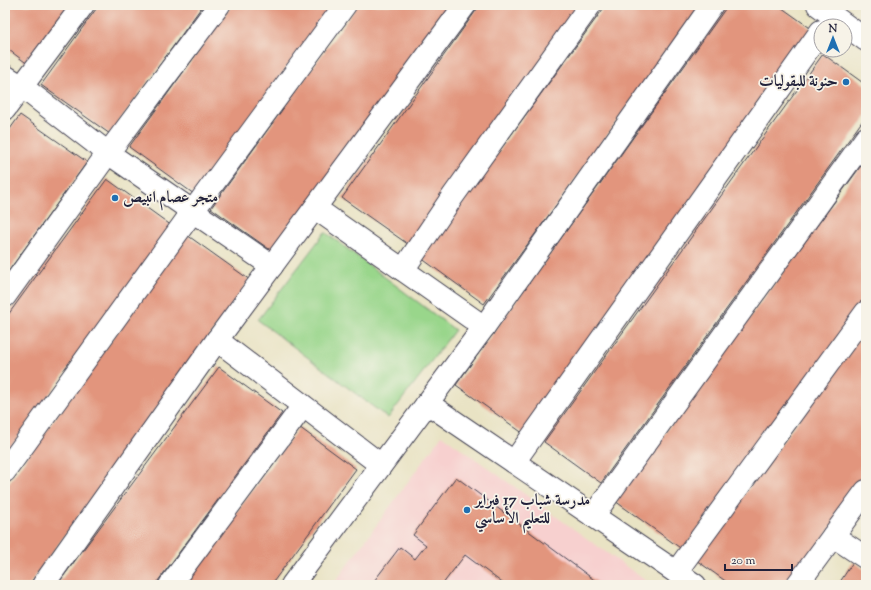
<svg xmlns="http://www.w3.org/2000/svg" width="871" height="590" font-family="'Sorts Mill Goudy',Amiri,serif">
<rect width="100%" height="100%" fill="#f7f3e8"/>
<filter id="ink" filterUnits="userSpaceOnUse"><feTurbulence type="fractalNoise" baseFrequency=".025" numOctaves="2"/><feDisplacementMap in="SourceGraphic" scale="8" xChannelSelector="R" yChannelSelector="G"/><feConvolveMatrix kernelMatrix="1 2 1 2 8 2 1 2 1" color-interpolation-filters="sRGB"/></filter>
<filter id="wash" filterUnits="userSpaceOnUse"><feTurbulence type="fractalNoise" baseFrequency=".012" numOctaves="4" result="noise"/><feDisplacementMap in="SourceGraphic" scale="16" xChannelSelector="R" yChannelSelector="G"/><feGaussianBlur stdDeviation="0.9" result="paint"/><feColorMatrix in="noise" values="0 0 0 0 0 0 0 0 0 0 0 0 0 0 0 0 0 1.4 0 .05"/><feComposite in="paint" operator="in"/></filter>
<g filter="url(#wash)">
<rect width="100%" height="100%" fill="#e9e3c4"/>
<!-- built -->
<path fill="#f7d0cf" d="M 442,435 L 652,585 L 333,585 Z"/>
<!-- pitch -->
<path fill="#99d68b" stroke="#5e7c63" d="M 325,232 L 455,330 L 388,418 L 258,320 Z"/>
<g id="blocks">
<!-- building -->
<g fill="#e2957d">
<path d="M 5,5 L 73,5 L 29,65 L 5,47 Z"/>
<path d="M 99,5 L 203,5 L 110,134 L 41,85 Z"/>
<path d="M 232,5 L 332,5 L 194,194 L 129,147 Z"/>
<path d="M 358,5 L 457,5 L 276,254 L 211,208 Z"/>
<path d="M 480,5 L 585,5 L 412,247 L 342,198 Z"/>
<path d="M 606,5 L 702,5 L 484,304 L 421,258 Z"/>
<path d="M 728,5 L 778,5 L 813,30 L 524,434 L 456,385 Z"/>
<path d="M 823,54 L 866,85 L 866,116 L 601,483 L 544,442 Z"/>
<path d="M 20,115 L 87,162 L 5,276 L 5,136 Z"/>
<path d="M 866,159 L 866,300 L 683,550 L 615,501 Z"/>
<path d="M 107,179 L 172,226 L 5,455 L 5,319 Z"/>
<path d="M 187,235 L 250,280 L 29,585 L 5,585 L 5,488 Z"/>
<path d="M 866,328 L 866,480 L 789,585 L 731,585 L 696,560 Z"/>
<path d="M 219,367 L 282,413 L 155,585 L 57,585 Z"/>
<path d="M 299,427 L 356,469 L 271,585 L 183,585 Z"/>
<path d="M 456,477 L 601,585 L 505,585 L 465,555 L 442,585 L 371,585 L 400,547 L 415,559 L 426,545 L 413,535 Z"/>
<path d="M 853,562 L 866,570 L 866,585 L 838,585 Z"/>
</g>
</g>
</g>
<g filter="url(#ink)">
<use href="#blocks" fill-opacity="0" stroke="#403f50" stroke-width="1"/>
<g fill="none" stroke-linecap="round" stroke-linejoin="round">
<defs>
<g id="street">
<path d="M 818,5 L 866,40"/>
<path d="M 5,76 L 21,86 L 108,153 L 272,266"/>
<path d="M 5,109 L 83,5"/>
<path d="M 315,208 L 484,327"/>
<path d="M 403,270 L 453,196 L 590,5"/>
<path d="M 5,296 L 108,153 L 219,5"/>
<path d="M 217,340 L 381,465"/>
<path d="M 427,403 L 695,585"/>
<path d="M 514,462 L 821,31"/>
<path d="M 5,471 L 193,211 L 345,5"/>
<path d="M 593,516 L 866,138"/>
<path d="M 833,536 L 866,558"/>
<path d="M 676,572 L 866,312"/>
<path d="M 43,585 L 217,340 L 465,5"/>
<path d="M 170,585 L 303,406"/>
<path d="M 292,585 L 484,327 L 712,5"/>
<path d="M 797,585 L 866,491"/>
</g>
</defs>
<!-- street casing -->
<use href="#street" stroke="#403f50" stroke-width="24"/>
<!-- street -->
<use href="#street" stroke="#fff" stroke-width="22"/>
</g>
</g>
<!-- markers -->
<g fill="#1f6fb2" stroke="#f7f3e8" stroke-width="1.5">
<circle cx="846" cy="82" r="4"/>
<circle cx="115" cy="198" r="4"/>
<circle cx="467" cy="510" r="4"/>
</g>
<g text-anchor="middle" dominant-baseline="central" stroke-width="3.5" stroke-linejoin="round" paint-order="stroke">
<!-- poi labels -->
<g font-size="16" font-weight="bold" fill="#22223b" stroke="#f7f3e8" text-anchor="start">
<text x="838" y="82" text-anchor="end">حنونة للبقوليات</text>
<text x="123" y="198">متجر عصام انبيص</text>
<text x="475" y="501">مدرسة شباب 17 فبراير<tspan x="475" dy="18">للتعليم الأساسي</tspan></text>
</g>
</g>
<!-- margin -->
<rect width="871" height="590" fill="none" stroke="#f7f3e8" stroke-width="20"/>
<!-- north arrow -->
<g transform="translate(833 38)"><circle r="19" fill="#f7f3e8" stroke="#a29fa3"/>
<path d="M0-3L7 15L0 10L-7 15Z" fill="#1f6fb2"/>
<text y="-6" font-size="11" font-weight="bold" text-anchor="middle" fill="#22223b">N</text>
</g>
<!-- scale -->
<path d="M725 564v6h67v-6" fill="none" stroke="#22223b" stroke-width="2"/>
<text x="731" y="564" font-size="12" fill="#22223b" stroke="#f7f3e8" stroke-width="3" paint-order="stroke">20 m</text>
</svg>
